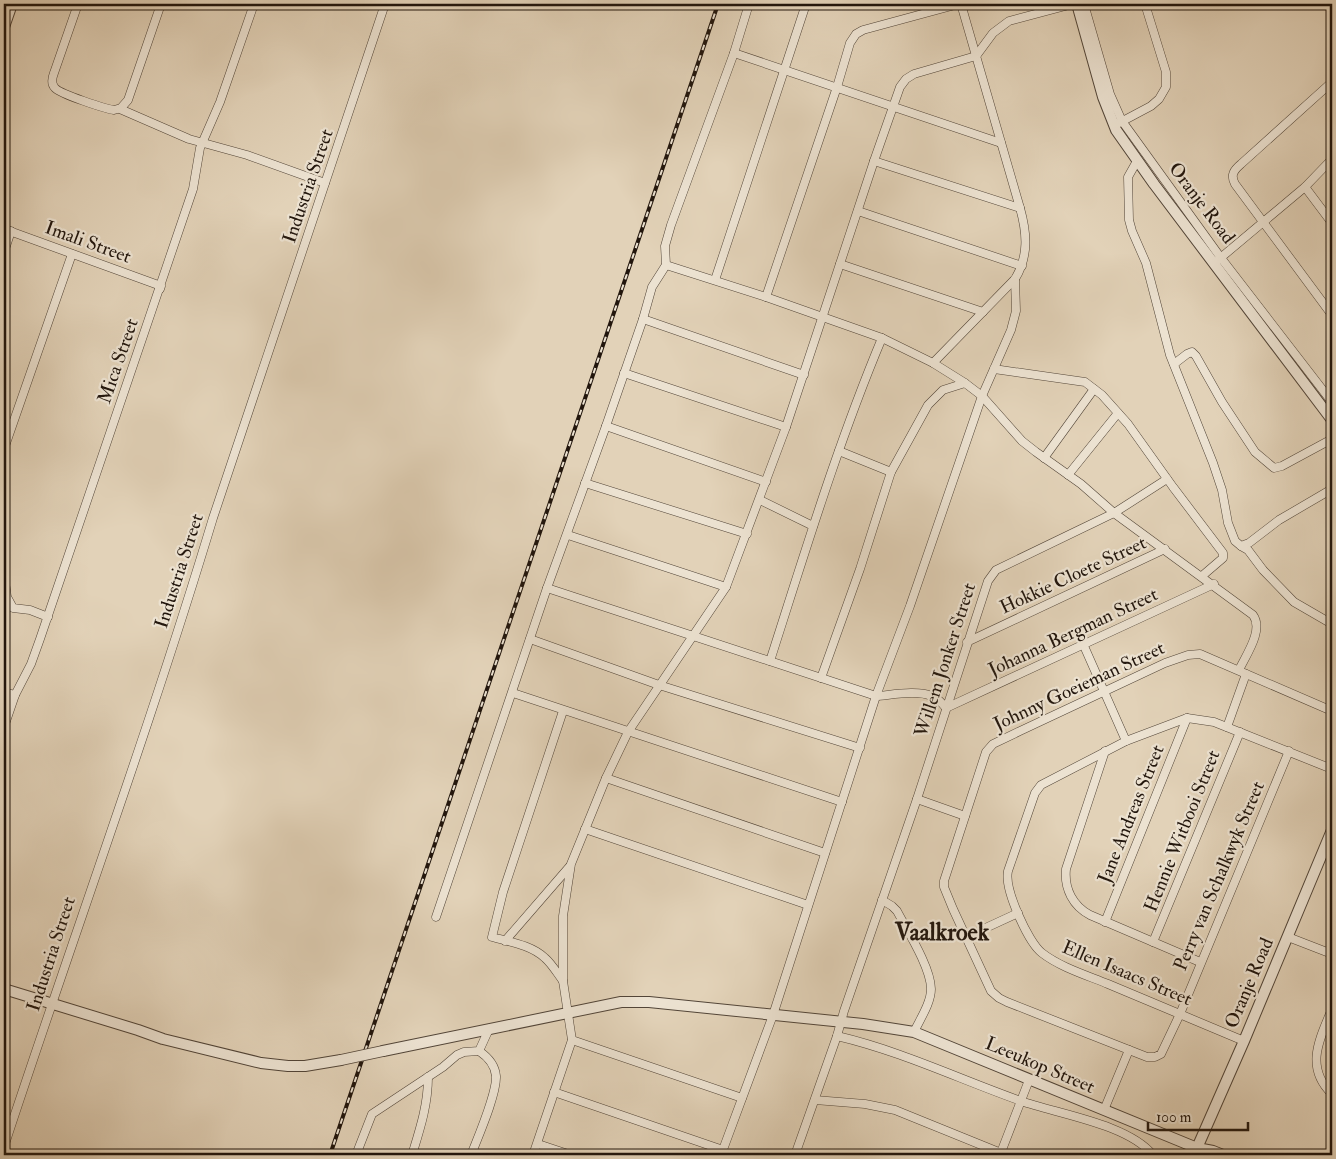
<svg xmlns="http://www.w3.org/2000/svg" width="1336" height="1159" font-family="'IM FELL Double Pica',serif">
<rect width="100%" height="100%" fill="#e2d2b8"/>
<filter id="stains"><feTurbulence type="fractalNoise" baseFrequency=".004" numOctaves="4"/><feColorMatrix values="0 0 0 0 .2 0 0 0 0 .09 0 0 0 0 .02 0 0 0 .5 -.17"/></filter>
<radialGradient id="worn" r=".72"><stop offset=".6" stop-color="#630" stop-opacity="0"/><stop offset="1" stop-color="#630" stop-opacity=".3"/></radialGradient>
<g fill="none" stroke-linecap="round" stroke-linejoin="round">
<defs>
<g id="minor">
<path d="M 78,4 L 54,73 C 52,78 51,84 55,88 C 60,94 106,109 114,110 L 121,108 L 128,100 L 161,4"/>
<path d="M 1084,4 L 1110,94 L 1122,121 L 1221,258 L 1332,402"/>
<path d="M 734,53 L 1001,143"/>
<path d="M 1332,82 L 1241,164 C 1234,170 1230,175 1235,184 L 1332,315"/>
<path d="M 120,109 L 189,139 L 247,155 L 325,183"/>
<path d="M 1119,123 L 1151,106 L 1159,99 L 1166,87 L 1166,72 L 1145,4"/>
<path d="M 874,161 L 1020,208"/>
<path d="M 1137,161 L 1128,177 L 1129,220 L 1132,231 L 1146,263 L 1170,355 L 1213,463 L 1222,490 L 1228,523 L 1235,541 L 1241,546 L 1249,543 L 1279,520 L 1332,489"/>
<path d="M 1305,187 L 1332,223"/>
<path d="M 858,211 L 1022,266"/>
<path d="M 4,229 L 161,286 L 160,289"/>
<path d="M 4,252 L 11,231"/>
<path d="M 1218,260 L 1305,187 L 1332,159"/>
<path d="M 840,264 L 983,312"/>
<path d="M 666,265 L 766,297 L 882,338 L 933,363 L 965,383 L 982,396 L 1022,441 L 1036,452 L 1081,484 L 1114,513 L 1253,615 C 1264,630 1246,655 1239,670"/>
<path d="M 715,280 L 806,4"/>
<path d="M 766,297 L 837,87 L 850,43 L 856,34 L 863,30 L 959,4"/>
<path d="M 643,319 L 804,375"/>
<path d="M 933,363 L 1015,279 C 1029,256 1027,233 1020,208 L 961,4"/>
<path d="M 1174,364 L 1187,354 L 1192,352 L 1196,356 L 1222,402 L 1255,452 L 1274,468 L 1282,466 L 1332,439"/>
<path d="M 994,369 L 1085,382 L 1102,395 L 1128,424 L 1173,487 L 1223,553 L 1223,558 L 1202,576"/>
<path d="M 624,373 L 786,427"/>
<path d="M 606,426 L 766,482"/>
<path d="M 4,449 L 72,254"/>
<path d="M 1044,458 L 1094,389"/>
<path d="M 891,472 L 928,405 L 943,390 L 965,383"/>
<path d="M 1068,475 L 1118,413"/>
<path d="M 585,483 L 747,534"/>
<path d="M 760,500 L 813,526"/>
<path d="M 568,535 L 726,587"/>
<path d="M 1241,546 L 1248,550 L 1263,570 L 1294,602 L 1332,624"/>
<path d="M 4,574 L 7,597 L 13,608 L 30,610 L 48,617"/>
<path d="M 547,588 L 606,426 L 643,319 L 652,287 L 666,265 L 665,246 L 671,225 L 734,53 L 749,4"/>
<path d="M 530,639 L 659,685 L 860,748"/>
<path d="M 967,642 L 1165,549"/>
<path d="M 1084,646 L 1126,741"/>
<path d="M 770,661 C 805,552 838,443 882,338"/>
<path d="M 821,678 L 860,569 L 891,472 L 839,451"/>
<path d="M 4,692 L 15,695"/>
<path d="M 513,693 L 842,802"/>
<path d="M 563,711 L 503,892 L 492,937 C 510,942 531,945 545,958 C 552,964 557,973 563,981"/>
<path d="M 4,727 L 15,695 L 31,664 L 40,639 L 193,189 L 200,148 L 220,102 L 254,4"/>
<path d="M 1227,727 L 1246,674"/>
<path d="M 1105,751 L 1066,869 C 1064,889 1073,906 1090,915 L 1200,962"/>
<path d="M 1289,751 L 1180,1014 L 1161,1054 L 1155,1057 L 1147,1057 L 1007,1002 L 999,998 L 991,991 L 953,909 L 944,887 L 944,881 L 986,752 L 993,744 L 1020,731 L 1165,663 L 1188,655 L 1200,654 L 1332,711"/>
<path d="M 606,778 L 825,853"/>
<path d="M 917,799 L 965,816"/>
<path d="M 585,829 L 808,905"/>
<path d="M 882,900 L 892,906 L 897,911 C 907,930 931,968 931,989 C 931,1003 920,1019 914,1032"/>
<path d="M 436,917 L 547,588 L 876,696 C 891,695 918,690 931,696 C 938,698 942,703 946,708 L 1214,584"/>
<path d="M 1105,922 L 1187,718"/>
<path d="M 966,937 L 1018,913"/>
<path d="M 1288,937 L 1332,954"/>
<path d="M 505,941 L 570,866"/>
<path d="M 1153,942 L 1240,732"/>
<path d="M 1332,1009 C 1320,1038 1304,1067 1332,1094"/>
<path d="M 837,1036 C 901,1051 959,1079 1021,1101 C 1058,1114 1128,1124 1153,1155"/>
<path d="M 572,1040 L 742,1098"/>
<path d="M 1244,1041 C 1199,1022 1153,1003 1108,984 C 1086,975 1060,967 1042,953 C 1028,942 1004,889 1008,871 L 1035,793 L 1041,785 L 1126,741 L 1187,718 L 1214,722 L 1332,769"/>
<path d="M 554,1092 L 723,1150"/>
<path d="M 815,1100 L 865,1104 L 895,1110 L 1006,1155"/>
<path d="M 1104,1110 L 1129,1050"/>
<path d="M 538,1144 L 571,1155"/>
<path d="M 4,1147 C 73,937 149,730 213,518 L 385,4"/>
<path d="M 796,1153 L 822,1155"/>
<path d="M 356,1155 L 372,1114 L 443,1067 L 457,1055 L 464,1052 L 479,1051 L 489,1029"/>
<path d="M 412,1155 C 420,1129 428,1105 428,1077"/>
<path d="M 471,1155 C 478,1137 497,1094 496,1076 C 495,1065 488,1057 479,1051"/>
<path d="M 533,1155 L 572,1040 L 563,981 L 563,916 L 571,864 L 606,778 L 628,732 L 726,587 L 786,427 L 874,161 L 900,87 L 906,79 L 914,74 L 976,56 L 993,33 L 1009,21 L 1073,4"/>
<path d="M 721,1155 L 773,1015 L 876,696 L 910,606 L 982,396 L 1011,330 L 1016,311 L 1015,279"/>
<path d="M 795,1155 L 837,1036 L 844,1011 L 917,799 L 988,581 L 996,570 L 1114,513 L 1167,479"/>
<path d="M 1000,1155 L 1029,1080"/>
</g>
<g id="tertiary">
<path d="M 1077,4 L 1103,97 L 1116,130 L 1154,184 L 1332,420"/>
<path d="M 4,27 L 12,4"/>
<path d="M 4,989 L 138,1030 L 163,1039 L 261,1063 L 288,1066 L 305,1066 L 341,1060"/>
<path d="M 383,1051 L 621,1002 L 649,1002 L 863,1024 L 914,1032 L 1197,1148 L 1213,1151 L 1223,1155"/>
<path d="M 1197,1148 L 1244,1041 L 1332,830"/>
</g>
</defs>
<!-- minor casing -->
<use href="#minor" stroke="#524538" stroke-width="9"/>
<!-- tertiary casing -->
<use href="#tertiary" stroke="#524538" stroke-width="12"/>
<!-- minor -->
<use href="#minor" stroke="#ece2d1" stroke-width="8"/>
<!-- tertiary -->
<use href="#tertiary" stroke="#ece2d1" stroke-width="10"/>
<defs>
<path id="rail" d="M 330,1155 L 718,4"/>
</defs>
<!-- rail casing -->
<use href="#rail" stroke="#22160d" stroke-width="4"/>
<!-- rail -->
<use href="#rail" stroke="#ece2d1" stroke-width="2" stroke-dasharray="5.5" stroke-linecap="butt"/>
<defs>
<path id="tertiary-bridge" d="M 341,1060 L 383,1051"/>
</defs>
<!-- tertiary-bridge casing -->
<use href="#tertiary-bridge" stroke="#524538" stroke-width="12" stroke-linecap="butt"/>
<!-- tertiary-bridge -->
<use href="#tertiary-bridge" stroke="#ece2d1" stroke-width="10"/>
</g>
<g text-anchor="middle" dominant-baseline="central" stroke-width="4.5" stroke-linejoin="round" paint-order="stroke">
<!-- street labels -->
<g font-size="19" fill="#22160d" stroke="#ece2d1">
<text transform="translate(308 186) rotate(-71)">Industria Street</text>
<text transform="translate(1202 203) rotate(53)">Oranje Road</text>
<text transform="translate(88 242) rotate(20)">Imali Street</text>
<text transform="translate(118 361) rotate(-71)">Mica Street</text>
<text transform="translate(179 571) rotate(-72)">Industria Street</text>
<text transform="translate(1073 575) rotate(-25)">Hokkie Cloete Street</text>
<text transform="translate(1073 632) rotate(-25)">Johanna Bergman Street</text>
<text transform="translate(945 660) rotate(-72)">Willem Jonker Street</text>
<text transform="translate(1079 686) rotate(-25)">Johnny Goeieman Street</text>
<text transform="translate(1131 814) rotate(-68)">Jane Andreas Street</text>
<text transform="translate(1182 831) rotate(-68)">Hennie Witbooi Street</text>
<text transform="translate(1219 876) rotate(-67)">Perry van Schalkwyk Street</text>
<text transform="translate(51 954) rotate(-72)">Industria Street</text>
<text transform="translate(1127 973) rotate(23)">Ellen Isaacs Street</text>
<text transform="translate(1249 983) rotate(-67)">Oranje Road</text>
<text transform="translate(1040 1065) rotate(23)">Leeukop Street</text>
</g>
<!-- district labels -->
<g font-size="24" font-weight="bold" fill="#22160d" stroke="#ece2d1">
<text x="942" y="932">Vaalkroek</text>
</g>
</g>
<!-- margin -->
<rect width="1336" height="1159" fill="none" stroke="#e2d2b8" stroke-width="20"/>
<rect x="5" y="5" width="1326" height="1149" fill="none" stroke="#22160d" stroke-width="2.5"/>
<rect x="10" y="10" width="1316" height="1139" fill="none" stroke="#22160d"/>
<!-- scale -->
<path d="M1148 1122v8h100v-8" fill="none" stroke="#22160d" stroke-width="2.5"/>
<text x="1156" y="1122" font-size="15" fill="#22160d" stroke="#ece2d1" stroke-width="4" paint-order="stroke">100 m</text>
<rect width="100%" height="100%" filter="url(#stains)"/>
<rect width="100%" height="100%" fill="url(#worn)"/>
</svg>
